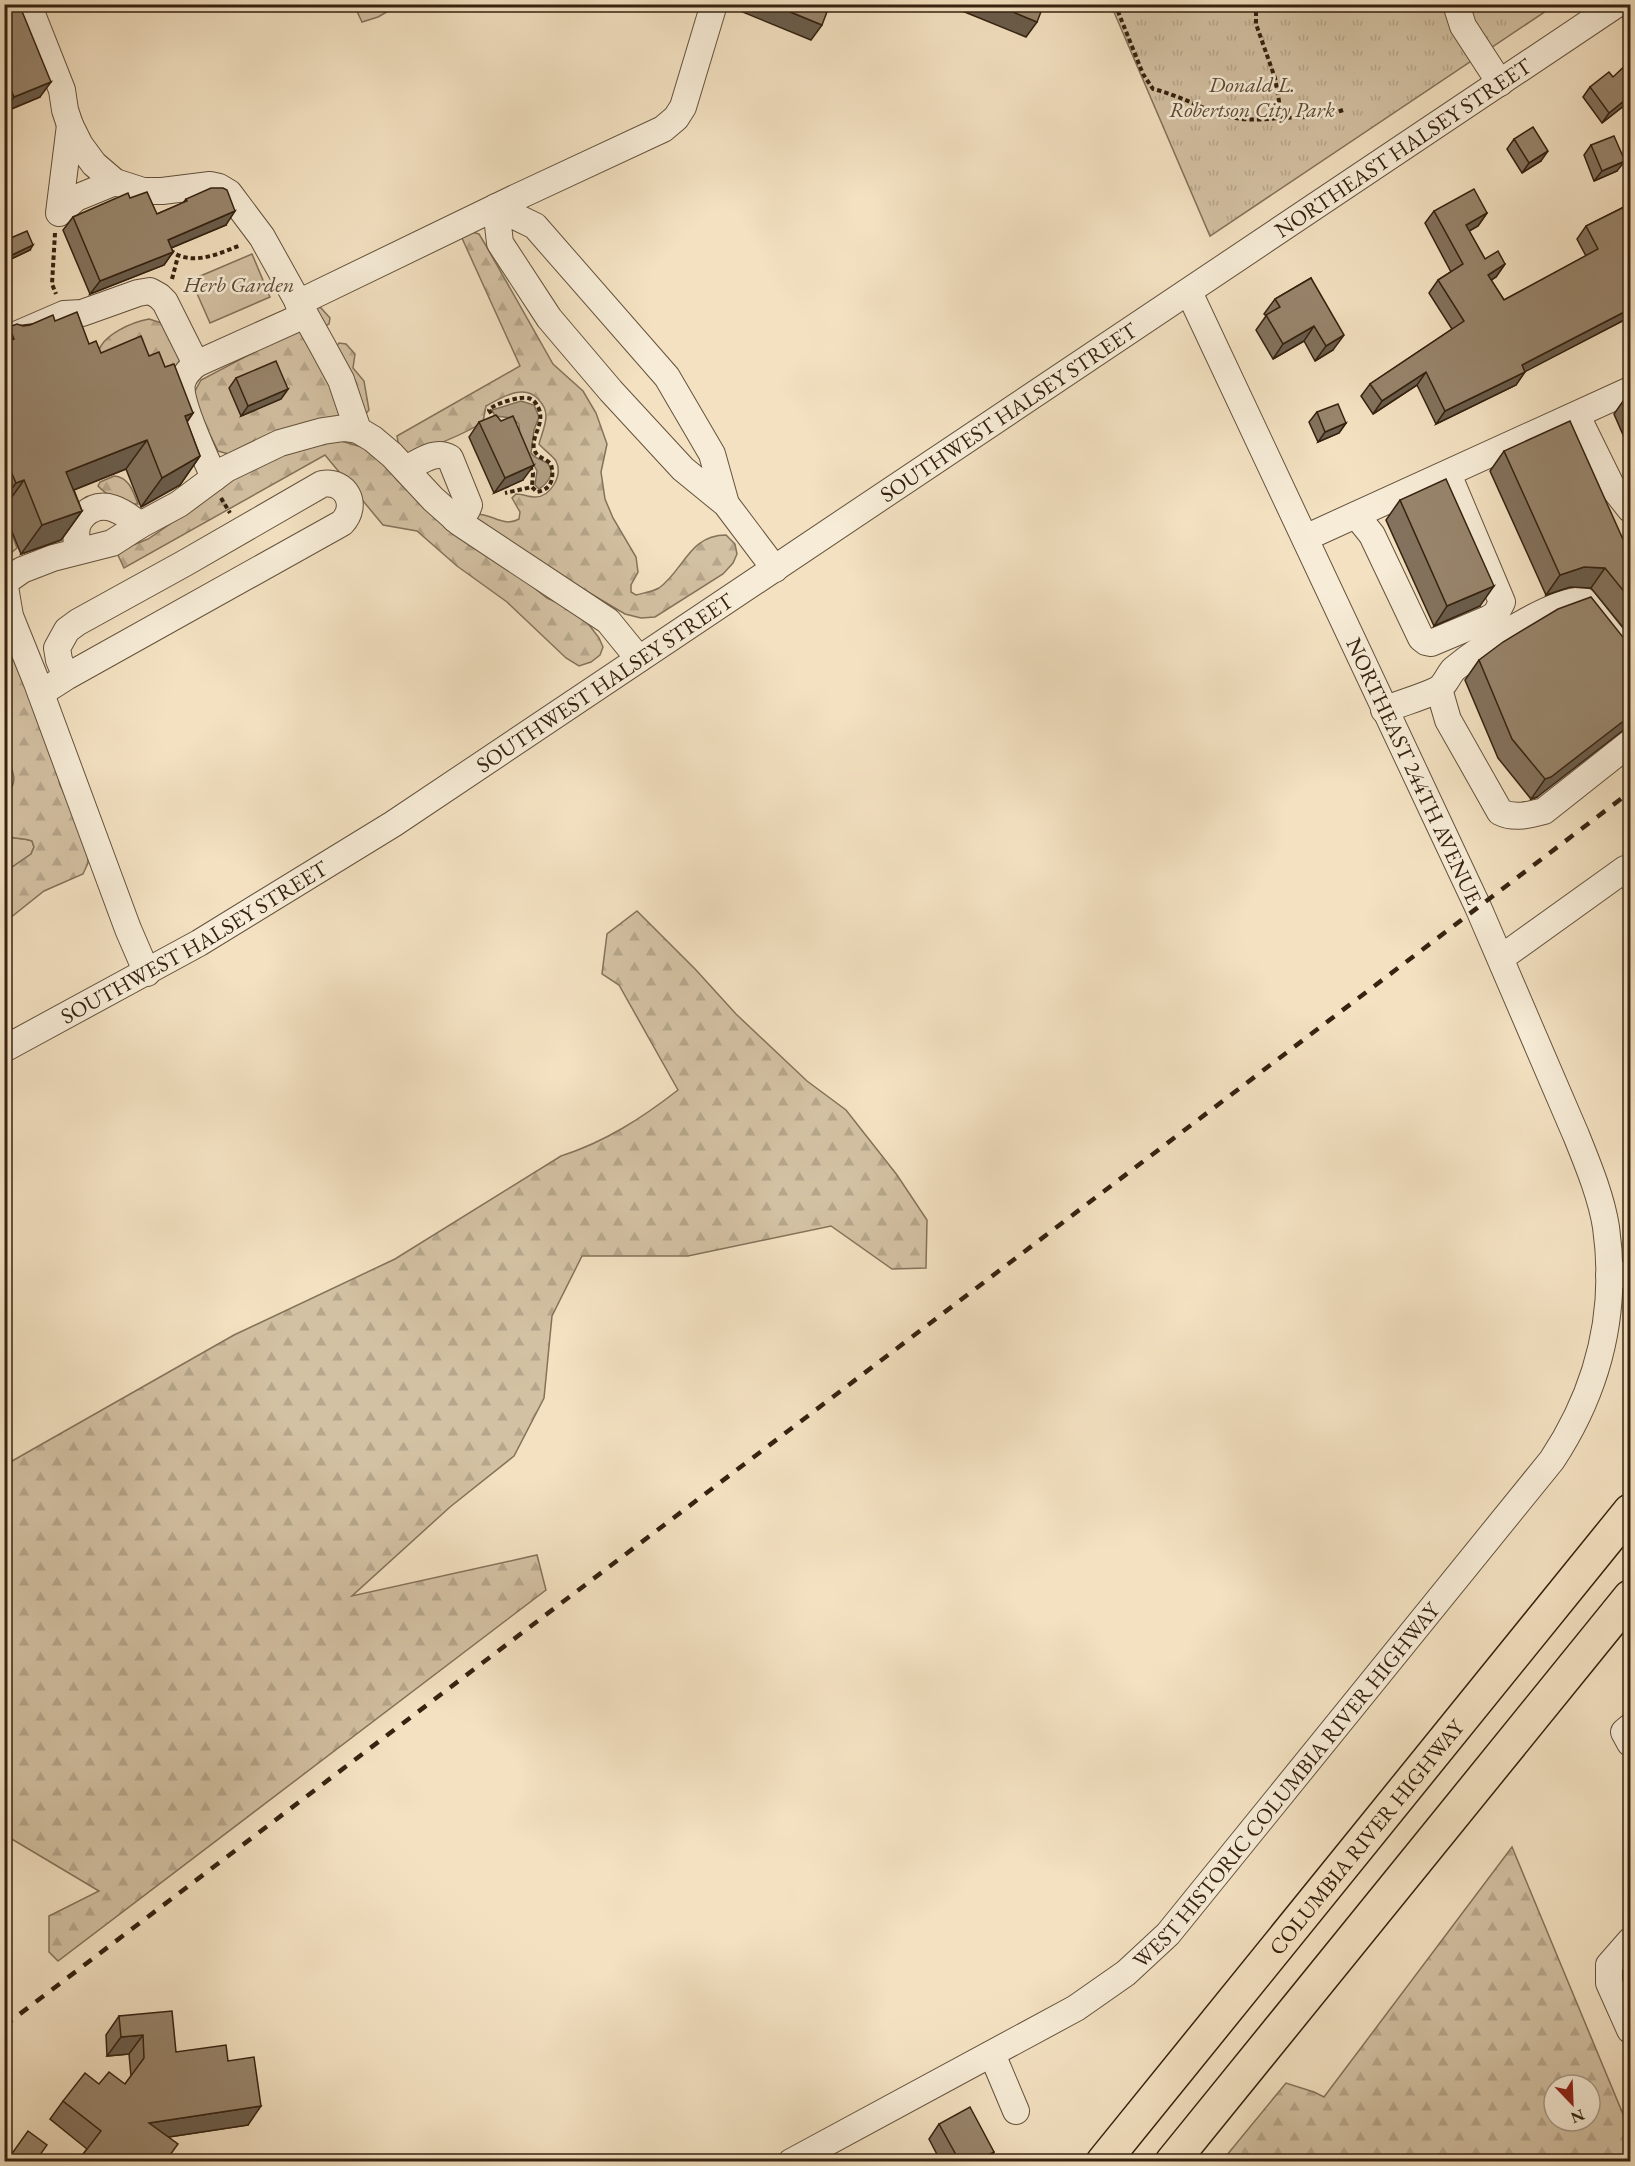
<svg xmlns="http://www.w3.org/2000/svg" width="1635" height="2166" font-family="'EB Garamond',serif">
<defs>
<pattern id="forest-firs" width="22" height="20" patternUnits="userSpaceOnUse" patternTransform="scale(1.5)"><rect width="22" height="20" fill="#d3c1a3"/><path d="M5 1l3.5 6h-7zM16 11l3.5 6h-7z" fill="#b6a68b"/></pattern>
<pattern id="park-tufts" width="24" height="20" patternUnits="userSpaceOnUse" patternTransform="scale(1.5)"><rect width="24" height="20" fill="#d3c1a3"/><path d="M3 7l-1-3M5 7V3M7 7l1-3M15 17l-1-3M17 17v-4M19 17l1-3" fill="none" stroke="#b6a68b"/></pattern>
</defs>
<rect width="100%" height="100%" fill="#f3e1c1"/>
<filter id="stains"><feTurbulence type="fractalNoise" baseFrequency=".00333" numOctaves="4"/><feColorMatrix values="0 0 0 0 .2 0 0 0 0 .09 0 0 0 0 .02 0 0 0 .5 -.17"/></filter>
<radialGradient id="worn" r=".72"><stop offset=".6" stop-color="#630" stop-opacity="0"/><stop offset="1" stop-color="#630" stop-opacity=".3"/></radialGradient>
<!-- green -->
<g fill="#d3c1a3" stroke="#84725a" stroke-width="1.5">
<path d="M 252,254 L 270,297 L 210,323 L 191,280 Z"/>
<path d="M 4,835 C 14,840 23,837 32,841 L 34,847 L 31,854 L 5,872 Z"/>
</g>
<!-- forest -->
<g fill="url(#forest-firs)" stroke="#84725a" stroke-width="1.5" fill-rule="evenodd">
<path d="M 354,5 L 399,5 L 378,17 L 362,22 Z"/>
<path d="M 472,232 L 479,234 L 485,244 L 553,364 L 583,391 L 596,413 L 607,444 L 601,472 L 605,499 L 613,518 L 636,557 L 638,572 L 631,585 L 631,592 L 636,595 C 643,593 652,592 659,588 C 684,570 689,535 726,535 L 735,544 L 737,554 L 733,563 L 723,574 L 655,617 L 641,618 L 625,614 L 472,523 L 475,514 C 491,513 504,528 519,519 L 520,512 L 512,498 L 516,494 C 522,494 529,497 535,497 C 551,497 563,475 556,461 C 552,455 544,450 539,444 C 541,436 546,425 546,416 C 546,410 542,403 538,399 C 524,383 501,398 486,406 L 483,422 C 462,436 437,444 413,454 L 407,455 L 398,442 L 397,436 L 520,366 L 461,236 Z"/>
<path d="M 313,306 L 321,308 L 330,318 L 329,324 L 319,329 L 332,352 L 339,343 L 346,344 L 355,354 L 353,368 L 364,381 L 369,410 L 361,419 L 232,455 L 218,451 L 196,406 L 195,391 L 201,380 L 289,334 Z"/>
<path d="M 149,319 L 162,323 L 183,364 L 174,374 L 98,353 C 102,335 132,322 149,319 Z"/>
<path d="M 338,440 L 368,449 L 382,460 L 397,480 L 444,525 L 499,560 L 547,598 L 580,613 L 599,638 L 603,647 L 600,655 L 591,662 L 579,666 L 566,658 L 507,602 L 457,566 L 417,531 L 383,525 L 325,455 L 124,568 L 118,555 L 123,549 L 148,539 L 176,520 L 229,480 L 281,455 Z"/>
<path d="M 114,476 C 129,477 133,491 138,504 C 126,505 107,496 98,486 L 100,482 Z"/>
<path d="M 5,515 L 17,548 L 12,552 L 5,552 Z"/>
<path d="M 4,627 L 51,745 L 60,785 L 74,814 L 87,848 L 88,863 L 83,874 L 44,891 L 5,922 L 5,872 L 31,854 L 34,847 L 32,841 C 22,837 15,840 5,835 L 5,794 C 20,784 13,769 5,757 Z"/>
<path d="M 637,911 L 696,970 L 736,1014 L 807,1081 L 846,1110 L 897,1175 L 927,1220 L 926,1268 L 892,1269 L 831,1226 L 688,1256 L 582,1256 L 552,1316 L 544,1398 L 514,1456 L 450,1507 L 352,1596 L 537,1555 L 546,1590 L 58,1961 L 49,1952 L 49,1916 L 99,1891 L 5,1835 L 5,1465 L 234,1335 L 395,1259 L 561,1156 C 605,1142 642,1118 678,1090 L 619,985 L 602,974 L 607,934 Z"/>
<path d="M 1512,1847 L 1630,2131 L 1630,2161 L 1222,2161 L 1286,2083 L 1314,2092 L 1324,2097 ZM 1554,2085 L 1590,2085 L 1590,2121 L 1554,2121 Z"/>
</g>
<!-- park -->
<path fill="url(#park-tufts)" stroke="#84725a" stroke-width="1.5" d="M 1111,5 L 1555,5 L 1210,236 Z"/>
<!-- water -->
<path fill="#b2a085" stroke="#806e56" stroke-width="1.5" d="M 521,401 L 534,405 L 539,417 L 534,430 L 531,453 C 536,460 543,459 548,464 C 556,473 547,484 539,489 L 535,485 L 537,471 L 520,438 L 519,424 L 512,418 L 495,416 L 492,410 Z"/>
<g fill="none" stroke-linecap="round" stroke-linejoin="round">
<defs>
<g id="minor">
<path d="M 28,4 L 62,90 L 65,110 L 70,125 L 80,145 L 94,164 L 115,182 L 143,191 L 162,191 L 210,185 L 219,187 L 229,193 L 262,237 L 322,345 L 341,380 L 358,430 L 373,439 L 392,455 L 433,499 L 460,523 L 608,621 L 639,659"/>
<path d="M 1456,4 L 1463,26 L 1500,83"/>
<path d="M 70,125 L 59,213 L 76,198 L 115,182"/>
<path d="M 298,303 L 517,197 L 663,129 L 676,118 L 683,107 L 714,4"/>
<path d="M 4,340 L 64,314 L 82,313 L 138,293 L 150,291 L 159,296 L 165,302 L 196,364"/>
<path d="M 1577,416 L 1611,485 L 1630,509"/>
<path d="M 406,469 C 420,462 435,449 450,458 L 469,505 L 467,510 L 455,519"/>
<path d="M 214,478 C 206,457 178,403 182,383 C 184,375 189,370 196,364 L 305,315"/>
<path d="M 726,504 L 712,454 L 667,377 L 535,226 L 496,207 L 500,243 L 549,318 L 611,391 L 683,469 L 726,504 L 775,569"/>
<path d="M 1356,515 L 1372,535 L 1421,638 L 1426,642 L 1431,643 L 1488,619 L 1496,614 L 1502,602 L 1448,474"/>
<path d="M 1305,538 L 1630,390"/>
<path d="M 78,551 C 77,543 75,535 77,527 C 78,522 81,518 84,515 C 103,497 124,512 140,525"/>
<path d="M 4,581 L 10,616 L 37,683 L 128,929 L 147,973"/>
<path d="M 5,582 L 22,570 L 53,558 L 112,543 L 140,525 L 179,504 L 226,469 L 280,443 L 323,431 L 344,428 L 358,430"/>
<path d="M 1439,689 L 1448,720 L 1500,812 C 1514,819 1529,815 1544,811 L 1630,743"/>
<path d="M 41,693 L 66,677 L 59,660 L 57,648 L 67,630 L 78,622 L 185,563 L 322,484 C 346,480 359,505 342,523 L 66,677"/>
<path d="M 1384,710 C 1401,703 1420,698 1437,690 C 1445,686 1448,675 1454,669 C 1477,650 1557,596 1584,601 L 1630,659"/>
<path d="M 1501,958 L 1625,869 L 1630,877"/>
<path id="s1" d="M 4,1049 L 199,943 L 393,824 L 1617,4"/>
<path d="M 1609,1275 L 1630,1275"/>
<path d="M 1630,1727 L 1624,1732 L 1630,1743"/>
<path d="M 1630,1941 L 1609,1965 L 1609,1983 L 1630,2030"/>
<path d="M 992,2054 L 1016,2111"/>
<path id="s2" d="M 791,2162 L 1076,2008 L 1126,1973 L 1168,1934 L 1552,1460 C 1599,1389 1618,1312 1606,1227 C 1601,1196 1588,1165 1576,1135 L 1478,907 L 1189,292"/>
</g>
<g id="highway">
<path id="s3" d="M 1103,2162 L 1630,1511"/>
<path d="M 1172,2162 L 1630,1597"/>
</g>
</defs>
<!-- minor casing -->
<use href="#minor" stroke="#64523c" stroke-width="28"/>
<!-- highway casing -->
<use href="#highway" stroke="#352210" stroke-width="36"/>
<!-- path -->
<g stroke="#352210" stroke-width="4" stroke-dasharray="4.5 3" stroke-linecap="butt">
<path d="M 1115,4 L 1143,74 L 1153,89 C 1178,95 1199,107 1223,115 C 1243,121 1259,120 1279,118 C 1302,117 1321,118 1343,110"/>
<path d="M 1256,4 L 1256,24 L 1275,78 L 1279,101 L 1278,118"/>
<path d="M 55,233 L 52,284 L 56,294"/>
<path d="M 170,250 C 191,267 218,254 241,245"/>
<path d="M 172,279 L 178,256"/>
<path d="M 495,420 L 489,410 C 493,404 520,396 528,398 C 533,399 536,403 538,407 C 546,423 531,435 534,449 C 536,458 546,458 551,464 C 554,477 553,489 537,492 L 532,487 L 505,493"/>
<path d="M 530,466 L 533,473 L 532,487"/>
<path d="M 221,498 L 230,513"/>
</g>
<!-- minor -->
<use href="#minor" stroke="#f7ecd7" stroke-width="26"/>
<!-- highway -->
<use href="#highway" stroke="#f3e1c1" stroke-width="33"/>
<!-- rail -->
<path stroke="#352210" stroke-width="4.5" stroke-dasharray="10 10" stroke-linecap="butt" d="M 4,2026 L 1630,792"/>
</g>
<!-- wall -->
<g fill="#83725d" stroke="#352210" stroke-width="1.5">
<path d="M 4,4 L 40,97 L 4,112 Z"/>
<path d="M 1590,87 L 1630,101 L 1602,123 L 1583,97 Z"/>
<path d="M 1514,139 L 1541,161 L 1522,173 L 1507,149 Z"/>
<path d="M 1591,145 L 1617,171 L 1594,181 L 1584,155 Z"/>
<path d="M 130,198 L 157,214 L 183,203 L 186,199 L 226,225 L 171,248 L 173,252 L 164,265 L 90,294 L 63,230 L 73,217 Z"/>
<path d="M 1630,204 L 1630,317 L 1525,371 L 1516,385 L 1436,424 L 1417,385 L 1373,414 L 1361,396 L 1370,384 L 1452,329 L 1429,293 L 1438,280 L 1451,272 L 1425,223 L 1434,211 L 1487,213 L 1478,226 L 1469,231 L 1485,259 L 1505,264 L 1496,277 L 1491,280 L 1504,300 L 1586,256 L 1577,239 L 1586,226 Z"/>
<path d="M 6,240 L 30,250 L 9,260 L 4,251 L 4,241 Z"/>
<path d="M 1311,278 L 1333,350 L 1315,361 L 1304,341 L 1273,359 L 1256,330 L 1266,316 L 1264,314 L 1275,299 Z"/>
<path d="M 55,321 L 89,344 L 101,353 L 149,356 L 165,367 L 193,413 L 187,422 L 200,456 L 180,485 L 141,507 L 126,469 L 74,490 L 82,511 L 61,540 L 21,554 L 4,512 L 4,333 L 9,327 Z"/>
<path d="M 236,378 L 288,389 L 281,399 L 241,416 L 229,388 Z"/>
<path d="M 1630,393 L 1630,451 L 1614,414 L 1628,394 Z"/>
<path d="M 1317,412 L 1346,423 L 1339,433 L 1318,442 L 1309,422 Z"/>
<path d="M 479,422 L 523,480 L 494,493 L 469,437 Z"/>
<path d="M 1504,451 L 1630,555 L 1630,636 L 1591,588 L 1570,587 L 1546,595 L 1490,471 Z"/>
<path d="M 1400,500 L 1480,606 L 1434,626 L 1386,520 Z"/>
<path d="M 1630,646 L 1537,797 L 1531,799 L 1498,758 L 1465,680 L 1479,660 Z"/>
<path d="M 119,2016 L 176,2052 L 228,2061 L 248,2125 L 168,2137 L 165,2162 L 77,2162 L 87,2149 L 50,2119 L 63,2101 L 99,2084 L 125,2084 L 131,2076 L 129,2054 L 107,2056 L 106,2035 Z"/>
<path d="M 939,2124 L 994,2152 L 987,2162 L 941,2162 L 929,2139 Z"/>
</g>
<!-- shaded-wall -->
<g fill="#6a5d4c" stroke="#352210" stroke-width="1.5">
<path d="M 744,4 L 771,4 L 822,25 L 811,40 L 740,11 Z"/>
<path d="M 951,4 L 994,4 L 1037,22 L 1026,37 L 950,6 Z"/>
<path d="M 51,82 L 40,97 L 4,112 L 14,97 Z"/>
<path d="M 1630,96 L 1630,101 L 1602,123 L 1609,113 Z"/>
<path d="M 1548,151 L 1541,161 L 1522,173 L 1529,163 Z"/>
<path d="M 10,154 L 4,162 L 4,156 Z"/>
<path d="M 1625,161 L 1617,171 L 1594,181 L 1602,171 Z"/>
<path d="M 235,211 L 226,225 L 159,253 L 168,240 Z"/>
<path d="M 1487,213 L 1478,226 L 1457,238 L 1466,225 Z"/>
<path d="M 33,245 L 30,250 L 9,260 L 12,255 Z"/>
<path d="M 173,252 L 164,265 L 90,294 L 100,281 Z"/>
<path d="M 1505,264 L 1496,277 L 1479,288 L 1488,275 Z"/>
<path d="M 1630,309 L 1630,317 L 1513,378 L 1522,365 Z"/>
<path d="M 1314,326 L 1304,341 L 1273,359 L 1283,344 Z"/>
<path d="M 1344,335 L 1333,350 L 1315,361 L 1326,346 Z"/>
<path d="M 1426,372 L 1417,385 L 1373,414 L 1382,401 Z"/>
<path d="M 1525,372 L 1516,385 L 1436,424 L 1445,411 Z"/>
<path d="M 288,389 L 281,399 L 241,416 L 248,406 Z"/>
<path d="M 193,413 L 173,442 L 185,416 Z"/>
<path d="M 1346,423 L 1339,433 L 1318,442 L 1325,432 Z"/>
<path d="M 147,440 L 126,469 L 46,501 L 66,472 Z"/>
<path d="M 200,456 L 180,485 L 141,507 L 162,478 Z"/>
<path d="M 534,465 L 523,480 L 494,493 L 505,478 Z"/>
<path d="M 24,480 L 4,508 L 4,499 L 16,483 Z"/>
<path d="M 82,511 L 61,540 L 21,554 L 42,525 Z"/>
<path d="M 1584,567 L 1605,568 L 1591,588 L 1570,587 L 1546,595 L 1560,575 Z"/>
<path d="M 1494,586 L 1480,606 L 1434,626 L 1447,606 Z"/>
<path d="M 1630,716 L 1630,725 L 1537,797 L 1531,799 L 1545,779 Z"/>
<path d="M 143,2035 L 129,2054 L 107,2056 L 121,2037 Z"/>
<path d="M 261,2106 L 248,2125 L 136,2142 L 149,2123 Z"/>
<path d="M 994,2152 L 987,2162 L 976,2162 Z"/>
</g>
<!-- building -->
<g fill="#98856c" stroke="#352210" stroke-width="1.5">
<path d="M 4,4 L 19,4 L 51,82 L 14,97 L 4,73 Z"/>
<path d="M 771,4 L 830,4 L 822,25 Z"/>
<path d="M 994,4 L 1044,4 L 1037,22 Z"/>
<path d="M 1630,61 L 1630,96 L 1609,113 L 1590,87 L 1609,72 L 1613,77 Z"/>
<path d="M 1533,127 L 1548,151 L 1529,163 L 1514,139 Z"/>
<path d="M 1614,136 L 1625,161 L 1602,171 L 1591,145 Z"/>
<path d="M 4,142 L 10,154 L 4,156 Z"/>
<path d="M 211,188 L 223,188 L 227,190 L 235,211 L 168,240 L 173,252 L 100,281 L 73,217 L 128,193 L 130,198 L 147,192 L 157,214 L 187,201 L 186,199 Z"/>
<path d="M 1474,189 L 1487,213 L 1466,225 L 1485,259 L 1498,251 L 1505,264 L 1488,275 L 1504,300 L 1598,249 L 1586,226 L 1630,204 L 1630,309 L 1522,365 L 1525,372 L 1445,411 L 1426,372 L 1382,401 L 1370,384 L 1464,321 L 1438,280 L 1463,264 L 1434,211 Z"/>
<path d="M 27,231 L 33,245 L 12,255 L 6,240 Z"/>
<path d="M 1311,278 L 1344,335 L 1326,346 L 1314,326 L 1283,344 L 1266,315 L 1280,307 L 1275,299 Z"/>
<path d="M 77,312 L 89,344 L 96,341 L 101,353 L 141,336 L 149,356 L 159,352 L 165,367 L 174,364 L 193,413 L 185,416 L 200,456 L 162,478 L 147,440 L 66,472 L 82,511 L 42,525 L 24,480 L 16,483 L 4,455 L 4,448 L 10,446 L 4,431 L 4,342 L 14,339 L 9,327 L 17,324 L 23,326 L 30,325 L 53,315 L 55,321 Z"/>
<path d="M 276,361 L 288,389 L 248,406 L 236,378 Z"/>
<path d="M 1338,404 L 1346,423 L 1325,432 L 1317,412 Z"/>
<path d="M 496,415 L 501,421 L 513,416 L 534,465 L 505,478 L 479,422 Z"/>
<path d="M 1570,421 L 1630,555 L 1630,599 L 1605,568 L 1584,567 L 1560,575 L 1504,451 Z"/>
<path d="M 1446,479 L 1494,586 L 1447,606 L 1400,500 Z"/>
<path d="M 1591,597 L 1630,646 L 1630,716 L 1551,777 L 1545,779 L 1512,739 L 1479,660 L 1503,642 L 1558,609 Z"/>
<path d="M 172,2011 L 176,2052 L 226,2045 L 228,2061 L 254,2057 L 261,2106 L 149,2123 L 178,2144 L 165,2162 L 162,2162 L 155,2156 L 152,2161 L 145,2156 L 141,2162 L 140,2162 L 132,2156 L 128,2162 L 77,2162 L 101,2131 L 63,2101 L 85,2073 L 99,2084 L 109,2072 L 125,2084 L 144,2058 L 143,2035 L 121,2037 L 119,2016 Z"/>
<path d="M 970,2107 L 994,2152 L 976,2162 L 960,2162 L 939,2124 Z"/>
<path d="M 28,2131 L 47,2145 L 35,2162 L 6,2162 Z"/>
</g>
<g text-anchor="middle" dominant-baseline="central" stroke-width="5" stroke-linejoin="round" paint-order="stroke">
<!-- park labels -->
<g font-size="22" font-style="italic" fill="#5c4a35" stroke="#f7ecd7">
<text x="1252" y="84">Donald L.<tspan x="1252" dy="25">Robertson City Park</tspan></text>
<text x="239" y="284">Herb Garden</text>
</g>
<!-- street labels -->
<g font-size="22" fill="#352210" stroke="#f7ecd7">
<text stroke="none"><textPath href="#s1" startOffset="1665">NORTHEAST HALSEY STREET</textPath></text>
<text stroke="none"><textPath href="#s1" startOffset="1190">SOUTHWEST HALSEY STREET</textPath></text>
<text stroke="none"><textPath href="#s1" startOffset="704">SOUTHWEST HALSEY STREET</textPath></text>
<text transform="translate(1414 771) rotate(65)">NORTHEAST 244TH AVENUE</text>
<text stroke="none"><textPath href="#s1" startOffset="218">SOUTHWEST HALSEY STREET</textPath></text>
<text stroke="none"><textPath href="#s2" startOffset="632">WEST HISTORIC COLUMBIA RIVER HIGHWAY</textPath></text>
<text stroke="none"><textPath href="#s3" startOffset="418">COLUMBIA RIVER HIGHWAY</textPath></text>
</g>
</g>
<!-- margin -->
<rect width="1635" height="2166" fill="none" stroke="#f3e1c1" stroke-width="24"/>
<rect x="6" y="6" width="1623" height="2154" fill="none" stroke="#352210" stroke-width="3"/>
<rect x="12" y="12" width="1611" height="2142" fill="none" stroke="#352210" stroke-width="1.5"/>
<!-- north arrow -->
<g transform="translate(1572 2103) rotate(157)"><circle r="28" fill="#f7ecd7" stroke="#a99b87" stroke-width="1.5"/>
<path d="M0-4.5L10 22L0 15L-10 22Z" fill="#8f2418"/>
<text y="-9" font-size="16" font-weight="bold" text-anchor="middle" fill="#352210">N</text>
</g>
<rect width="100%" height="100%" filter="url(#stains)"/>
<rect width="100%" height="100%" fill="url(#worn)"/>
</svg>
